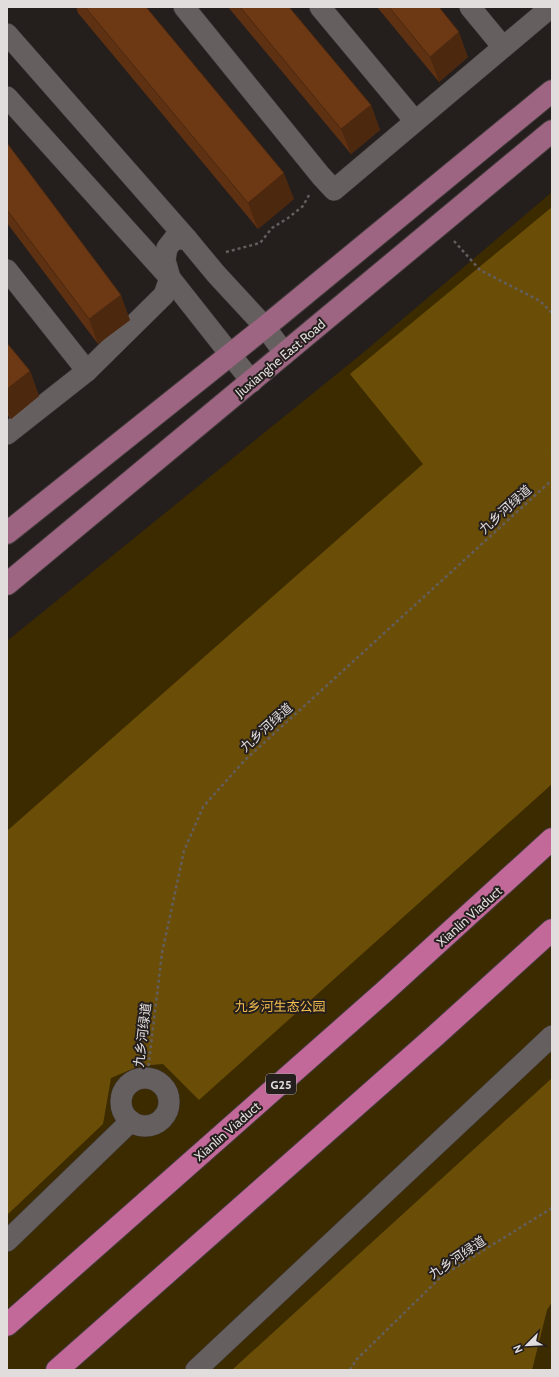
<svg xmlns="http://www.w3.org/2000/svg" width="559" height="1377" font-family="Cabin,'Noto Sans SC',sans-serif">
<rect width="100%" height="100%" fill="#241e1d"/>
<!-- green -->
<path fill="#3d2b00" d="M 552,192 L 552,1370 L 7,1370 L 7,641 L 364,352 Z"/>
<!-- forest -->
<g fill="#6a4e08">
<path d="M 552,207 L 552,784 L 199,1100 L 163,1064 L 139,1066 L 111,1078 L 103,1124 L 7,1215 L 7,831 L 423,464 L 350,374 Z"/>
<path d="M 552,1078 L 552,1302 L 547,1310 L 532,1370 L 232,1370 Z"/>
</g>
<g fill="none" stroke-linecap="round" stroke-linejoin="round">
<defs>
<g id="minor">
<path d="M 184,7 L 321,176 L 334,190 L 551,7"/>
<path d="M 320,7 L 415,121"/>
<path d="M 470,7 L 503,47"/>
<path d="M 7,34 L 187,239 L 216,274 L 265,327 L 285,354"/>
<path d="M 7,97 L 170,278 L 252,382"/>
<path d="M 7,270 L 87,371"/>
<path d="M 7,434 L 87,371 L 164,295 L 170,278 L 165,260 L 167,248 L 174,239 L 187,239"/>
<circle cx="145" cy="1102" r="24"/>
<path d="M 7,1241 L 131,1121"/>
<path d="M 196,1370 L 552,1036"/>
</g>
<g id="major">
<path d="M 7,533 L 265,327 L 552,91"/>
<path d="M 7,584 L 552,131"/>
</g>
<g id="highway">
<path d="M 7,1325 L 385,991 L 552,839"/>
<path d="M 57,1370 L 435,1036 L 552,930"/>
</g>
</defs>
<!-- minor casing -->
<use href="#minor" stroke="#403b3b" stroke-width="22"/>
<!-- major casing -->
<use href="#major" stroke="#403b3b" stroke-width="24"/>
<!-- highway casing -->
<use href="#highway" stroke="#403b3b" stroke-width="24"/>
<!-- path -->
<g stroke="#635e5d" stroke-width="2.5" stroke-dasharray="3 3" stroke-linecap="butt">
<path d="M 454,241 L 480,270 L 540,301 L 552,313"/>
<path d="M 226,252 L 260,243 L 272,228 L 288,218 L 303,206 L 309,195"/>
<path d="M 552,449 L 552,453"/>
<path d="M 147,1078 L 162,953 L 184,851 L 203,807 L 244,761 L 552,480"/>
<path d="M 350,1370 L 356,1360 L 442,1276 L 552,1208"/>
</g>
<!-- minor -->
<use href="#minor" stroke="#665f5f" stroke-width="21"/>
<!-- major -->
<use href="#major" stroke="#9e6582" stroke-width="22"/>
<!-- highway -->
<use href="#highway" stroke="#c3699a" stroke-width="22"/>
</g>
<!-- wall -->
<g fill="#5e3112">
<path d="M 76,7 L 146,7 L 294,199 L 258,229 L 78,13 Z"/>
<path d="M 228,7 L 289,7 L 371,105 L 380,130 L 351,154 Z"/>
<path d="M 377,7 L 439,7 L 468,57 L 439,82 Z"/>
<path d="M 7,143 L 130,320 L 98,344 L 7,223 Z"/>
<path d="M 7,343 L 30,371 L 39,396 L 11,419 L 7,414 Z"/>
</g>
<!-- shaded-wall -->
<g fill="#4c280f">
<path d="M 459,32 L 468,57 L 439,82 L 430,57 Z"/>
<path d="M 371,105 L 380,130 L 351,154 L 341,129 Z"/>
<path d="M 284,173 L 294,199 L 258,229 L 248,203 Z"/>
<path d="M 121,295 L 130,320 L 98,344 L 89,319 Z"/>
<path d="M 30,371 L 39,396 L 11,419 L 7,409 L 7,389 Z"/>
</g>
<!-- building -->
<g fill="#6d3915" stroke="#4c280f">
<path d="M 85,7 L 146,7 L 284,173 L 248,203 Z"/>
<path d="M 240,7 L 289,7 L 371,105 L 341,129 Z"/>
<path d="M 389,7 L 439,7 L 459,32 L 430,57 Z"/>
<path d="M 7,143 L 121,295 L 89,319 L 7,210 Z"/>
<path d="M 7,343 L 30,371 L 7,389 Z"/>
</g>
<g text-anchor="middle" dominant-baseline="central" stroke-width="4" stroke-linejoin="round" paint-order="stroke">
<!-- shield labels -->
<rect fill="#241e1d" stroke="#a8a4a3" stroke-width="1" x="266" y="1074" width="30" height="20" rx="3"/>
<g font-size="12" font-weight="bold" fill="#e1dddd">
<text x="281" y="1084">G25</text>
</g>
<!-- street labels -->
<g font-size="13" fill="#e1dddd" stroke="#241e1d">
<text transform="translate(280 358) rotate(-40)">Jiuxianghe East Road</text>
<text transform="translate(505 509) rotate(-42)">九乡河绿道</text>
<text transform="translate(266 727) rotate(-42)">九乡河绿道</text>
<text transform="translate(469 916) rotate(-42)">Xianlin Viaduct</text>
<text transform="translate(142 1035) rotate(-83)">九乡河绿道</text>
<text transform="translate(227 1131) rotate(-41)">Xianlin Viaduct</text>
<text transform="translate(457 1257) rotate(-34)">九乡河绿道</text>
</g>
<!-- park labels -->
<g font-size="13" fill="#f4bf50" stroke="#241e1d">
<text x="280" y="1006">九乡河生态公园</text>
</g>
</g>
<!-- border -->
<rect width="559" height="1377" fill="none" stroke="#e1dddd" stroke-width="16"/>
<!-- north arrow -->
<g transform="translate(527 1345) rotate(246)" stroke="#241e1d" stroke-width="3" paint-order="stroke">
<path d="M0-3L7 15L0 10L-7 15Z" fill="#e1dddd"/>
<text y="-6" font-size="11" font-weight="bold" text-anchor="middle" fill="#e1dddd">N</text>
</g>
</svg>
